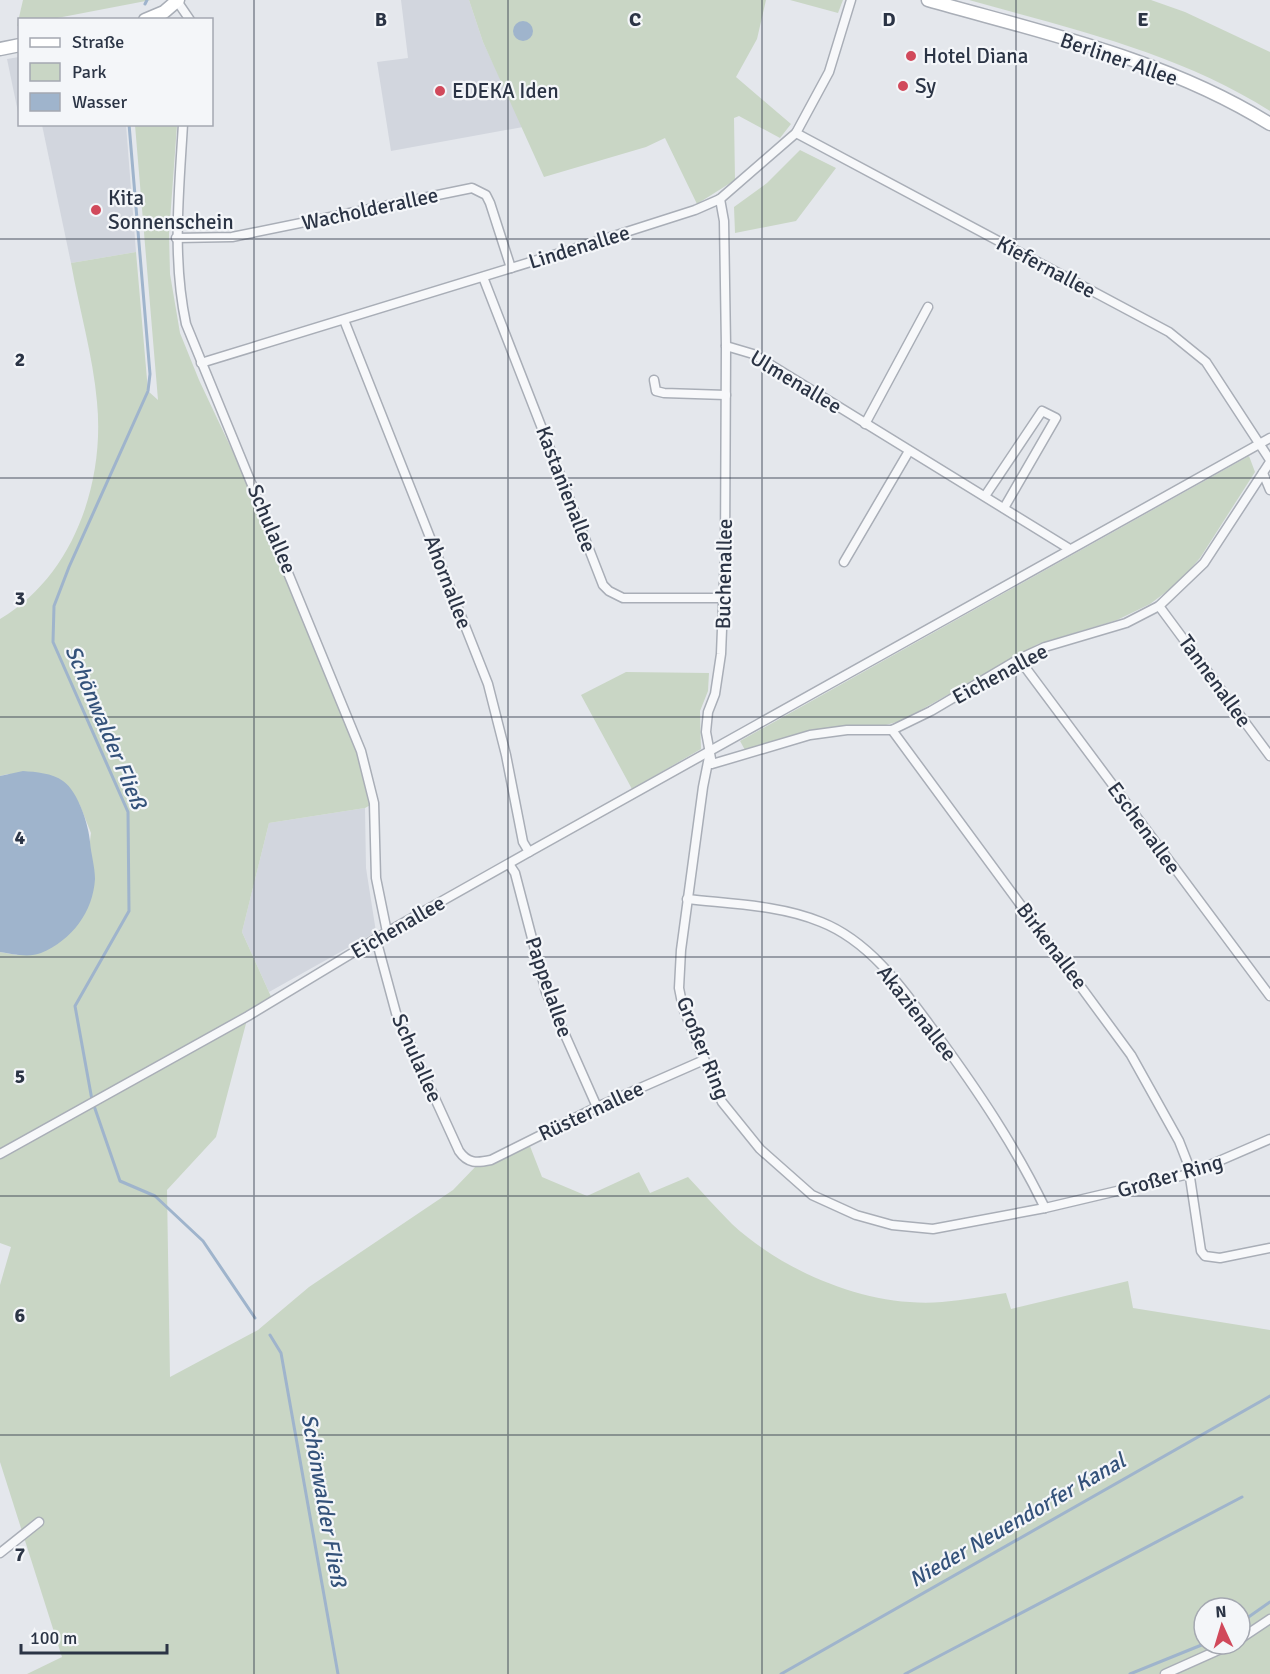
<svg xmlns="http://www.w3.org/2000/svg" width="1270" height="1674" font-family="Signika,sans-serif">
<rect width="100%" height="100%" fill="#e4e7ec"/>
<!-- built -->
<g fill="#d2d6de">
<path d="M 401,0 L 469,0 L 483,42 L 523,127 L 391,151 L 377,62 L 408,58 Z"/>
<path d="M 19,57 L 20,57 L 19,117 L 7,59 Z"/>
<path d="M 42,125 L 126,125 L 136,252 L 71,263 Z"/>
<path d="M 365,808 L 366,868 L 376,932 L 269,992 L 242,932 L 269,823 Z"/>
</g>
<!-- green -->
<g fill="#c9d6c5" fill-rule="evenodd">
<path d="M 23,0 L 151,0 L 52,19 L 20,20 L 19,26 L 17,26 Z"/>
<path d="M 469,0 L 766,0 L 757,39 L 736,77 L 791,124 L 780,138 L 739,116 L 734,118 L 735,180 L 697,204 L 665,138 L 646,147 L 544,177 L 483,42 Z"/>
<path d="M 790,0 L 843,0 L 838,13 Z"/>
<path d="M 969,0 L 1151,0 L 1185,12 L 1270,52 L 1270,111 C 1179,53 1072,29 969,0 Z"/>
<path d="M 135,125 L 177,125 L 169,234 L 170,274 L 180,333 L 199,380 L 288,569 L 342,701 L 374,803 L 365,808 L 269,823 L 242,932 L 273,1001 L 248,1016 L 216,1137 L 167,1190 L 170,1377 L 258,1330 L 309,1287 L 453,1190 L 479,1163 L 528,1141 L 542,1177 L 587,1196 L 639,1172 L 650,1193 L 688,1177 C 703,1193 717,1209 732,1224 C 785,1273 870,1308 942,1302 C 964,1300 985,1296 1006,1293 L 1011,1309 L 1128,1281 L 1133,1308 L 1270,1330 L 1270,1674 L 27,1674 L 62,1657 L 0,1462 L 0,1285 L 11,1247 L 0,1243 L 0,952 L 17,955 L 90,841 L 91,833 L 79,803 L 8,774 L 0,776 L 0,619 C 73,576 105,484 97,402 C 93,356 79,308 71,263 L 136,252 L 148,391 L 158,400 ZM 1204,1608 L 1240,1608 L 1240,1644 L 1204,1644 Z"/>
<path d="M 800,150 L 836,168 L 796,221 L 735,233 L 734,207 L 767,183 Z"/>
<path d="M 1249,456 L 1255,472 L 1200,558 L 1178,583 L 1150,604 L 1117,620 L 1038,644 L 903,720 L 886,725 L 812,730 L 745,750 L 740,741 Z"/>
<path d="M 626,672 L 709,673 L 708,691 L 700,711 L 701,749 L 632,789 L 581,695 Z"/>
</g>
<!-- water -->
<g fill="#9fb4cc">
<circle cx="523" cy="31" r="10"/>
<path d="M 23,771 C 36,772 52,773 63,781 C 78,791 89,826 90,842 C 91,854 95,867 95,879 C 93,912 72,940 41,953 C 29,958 12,954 0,952 L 0,776 Z"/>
</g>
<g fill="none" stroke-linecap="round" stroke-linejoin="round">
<!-- stream -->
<g stroke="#9fb4cc" stroke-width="3">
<path d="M 145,4 L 147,0"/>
<path d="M 129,124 L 150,374 L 148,391 L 69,567 L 54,606 L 53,642 L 128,812 L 129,911 L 75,1006 L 92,1100 L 120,1181 L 155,1196 L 203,1241 L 255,1318"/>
<path d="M 270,1335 L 281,1353 L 338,1674"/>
<path d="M 1240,1623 L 1270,1602"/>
<path d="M 781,1674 L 1270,1396"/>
<path d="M 905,1674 L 1242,1497"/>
<path d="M 1130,1674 L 1204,1644"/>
</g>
<defs>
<g id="street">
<path d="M 177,1 L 190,20"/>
<path d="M 183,124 C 179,192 172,258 186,324 L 361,751 L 374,803 L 376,878 L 387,932"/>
<path d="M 796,133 L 1169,332 L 1206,362 L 1270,460"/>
<path d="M 720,199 L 724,221 L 726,346 L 725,554 L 721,654 L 715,694 L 708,712 L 706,732 L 712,764 L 810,735 L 847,730 L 892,730 L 931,711 L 1019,659 L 1045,647 L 1126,623 L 1159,606 L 1204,563 L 1270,462"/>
<path d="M 176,238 L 232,237 L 472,188 L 486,195 L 490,203 L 511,268"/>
<path d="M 483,277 L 603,585 L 609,591 L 623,598 L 724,598"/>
<path d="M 344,320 L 488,684 L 506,755 L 523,842 L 529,852"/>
<path d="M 726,346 L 753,354 L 1068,548"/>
<path d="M 201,363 L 573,249 L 695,210 L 720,199 L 796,133 L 829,72 L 851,0"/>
<path d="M 654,380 L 656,391 L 664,393 L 726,395"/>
<path d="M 865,424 L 928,307"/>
<path d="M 1263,473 L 1270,490"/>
<path d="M 985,496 L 1042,411 L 1056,418 L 1004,508"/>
<path d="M 844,562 L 909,451"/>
<path d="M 1159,606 L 1270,756"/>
<path d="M 1019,659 L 1270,996"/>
<path d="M 892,730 L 1131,1055 L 1179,1141 L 1188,1164 L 1201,1251 L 1205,1256 L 1220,1258 L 1270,1248"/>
<path d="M 709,757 L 703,787 L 681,950 L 679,988 L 683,1008 L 722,1102 L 760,1149 L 812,1195 L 856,1215 L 892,1225 L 933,1229 L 1045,1208 L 1189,1174 L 1270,1139"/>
<path d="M 509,864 L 515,873 L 546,992 L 597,1107"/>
<path d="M 687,899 C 731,904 780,905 821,922 C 872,942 906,993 937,1035 C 978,1091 1015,1146 1045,1208"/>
<path d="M 376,939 L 396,1013 L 459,1151 C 468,1164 477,1163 491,1160 L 597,1107 L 704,1060"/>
<path d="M 0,1154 L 248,1016 L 387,932 L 529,852 L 1270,438"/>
<path d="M 0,1553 L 39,1522"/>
<path d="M 1240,1639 L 1270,1619"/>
<path d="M 1165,1674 L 1232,1644"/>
</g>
<g id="secondary">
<path d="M 928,0 C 1044,33 1166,59 1270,124"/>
<path d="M 145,20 L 164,12 L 178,0"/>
<path d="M 0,49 L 20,45"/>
</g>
</defs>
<!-- street casing -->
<use href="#street" stroke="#a9aeb7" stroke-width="11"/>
<!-- secondary casing -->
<use href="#secondary" stroke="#a9aeb7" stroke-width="15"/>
<!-- street -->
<use href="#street" stroke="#f7f8fa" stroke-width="8"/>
<!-- secondary -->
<use href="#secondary" stroke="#fff" stroke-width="12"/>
</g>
<!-- grid -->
<path fill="none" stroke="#2b3445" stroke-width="1.5" stroke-opacity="0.55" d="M 254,0 L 254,1674M 508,0 L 508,1674M 762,0 L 762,1674M 1016,0 L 1016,1674M 0,239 L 1270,239M 0,478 L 1270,478M 0,717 L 1270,717M 0,957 L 1270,957M 0,1196 L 1270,1196M 0,1435 L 1270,1435"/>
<!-- markers -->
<g fill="#d1495b" stroke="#f4f6f9" stroke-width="2">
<circle cx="911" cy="56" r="6"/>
<circle cx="903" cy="86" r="6"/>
<circle cx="440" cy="91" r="6"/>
<circle cx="96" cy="210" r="6"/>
</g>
<g text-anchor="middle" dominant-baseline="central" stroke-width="4.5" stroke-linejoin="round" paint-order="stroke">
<!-- poi labels -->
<g font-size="21" fill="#2b3445" stroke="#f4f6f9" text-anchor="start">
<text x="923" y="56">Hotel Diana</text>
<text x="915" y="86">Sy</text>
<text x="452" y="91">EDEKA Iden</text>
<text x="108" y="198">Kita<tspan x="108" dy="24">Sonnenschein</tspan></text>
</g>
<!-- street labels -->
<g font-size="21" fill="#2b3445" stroke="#f4f6f9">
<text transform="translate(1119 59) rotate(19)">Berliner Allee</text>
<text transform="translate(370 209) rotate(-12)">Wacholderallee</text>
<text transform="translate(579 247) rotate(-17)">Lindenallee</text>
<text transform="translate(1046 267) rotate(28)">Kiefernallee</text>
<text transform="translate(796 382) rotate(31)">Ulmenallee</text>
<text transform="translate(566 489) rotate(69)">Kastanienallee</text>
<text transform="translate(272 529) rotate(67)">Schulallee</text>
<text transform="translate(724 574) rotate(-89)">Buchenallee</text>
<text transform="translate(448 582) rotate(69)">Ahornallee</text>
<text transform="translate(1000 674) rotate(-28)">Eichenallee</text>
<text transform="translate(1215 681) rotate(54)">Tannenallee</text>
<text transform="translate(1144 828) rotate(54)">Eschenallee</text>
<text transform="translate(398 927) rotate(-30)">Eichenallee</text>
<text transform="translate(1052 946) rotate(53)">Birkenallee</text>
<text transform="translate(549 987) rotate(71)">Pappelallee</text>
<text transform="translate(917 1013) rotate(52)">Akazienallee</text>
<text transform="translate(703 1048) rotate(68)">Großer Ring</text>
<text transform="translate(417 1058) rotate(66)">Schulallee</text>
<text transform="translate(591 1111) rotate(-25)">Rüsternallee</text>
<text transform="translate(1170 1176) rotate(-16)">Großer Ring</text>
</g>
<!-- water labels -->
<g font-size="22" font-style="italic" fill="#34527a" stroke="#f4f6f9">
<text transform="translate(106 727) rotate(67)">Schönwalder Fließ</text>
<text transform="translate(324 1500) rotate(80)">Schönwalder Fließ</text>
<text transform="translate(1017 1520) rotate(-30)">Nieder Neuendorfer Kanal</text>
</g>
</g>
<g font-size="20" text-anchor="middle" font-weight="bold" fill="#2b3445" stroke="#f4f6f9" stroke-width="4.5" stroke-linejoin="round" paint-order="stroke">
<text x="381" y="26">B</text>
<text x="635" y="26">C</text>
<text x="889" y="26">D</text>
<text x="1143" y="26">E</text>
<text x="20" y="366">2</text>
<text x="20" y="605">3</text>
<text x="20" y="844">4</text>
<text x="20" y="1083">5</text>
<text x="20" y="1322">6</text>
<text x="20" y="1561">7</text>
</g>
<!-- legend -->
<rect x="18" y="18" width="195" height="108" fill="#f4f6f9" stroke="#a4a8b1" stroke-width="1.5"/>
<rect x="30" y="38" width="30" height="9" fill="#ffffff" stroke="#a4a8b1" stroke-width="1.5"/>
<text x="72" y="48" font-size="18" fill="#2b3445">Straße</text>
<rect x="30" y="63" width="30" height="18" fill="#c9d6c5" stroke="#a4a8b1" stroke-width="1.5"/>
<text x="72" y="78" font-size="18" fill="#2b3445">Park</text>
<rect x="30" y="93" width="30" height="18" fill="#9fb4cc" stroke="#a4a8b1" stroke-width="1.5"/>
<text x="72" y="108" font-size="18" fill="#2b3445">Wasser</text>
<!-- north arrow -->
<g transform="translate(1222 1626) rotate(356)"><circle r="28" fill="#f4f6f9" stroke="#a4a8b1" stroke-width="1.5"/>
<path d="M0-4.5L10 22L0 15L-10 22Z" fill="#d1495b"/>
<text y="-9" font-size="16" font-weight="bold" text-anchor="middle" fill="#2b3445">N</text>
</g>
<!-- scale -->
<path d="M21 1644v9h146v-9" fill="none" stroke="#2b3445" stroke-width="3"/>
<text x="30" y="1644" font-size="18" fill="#2b3445" stroke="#f4f6f9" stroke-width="4.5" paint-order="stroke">100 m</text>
</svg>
